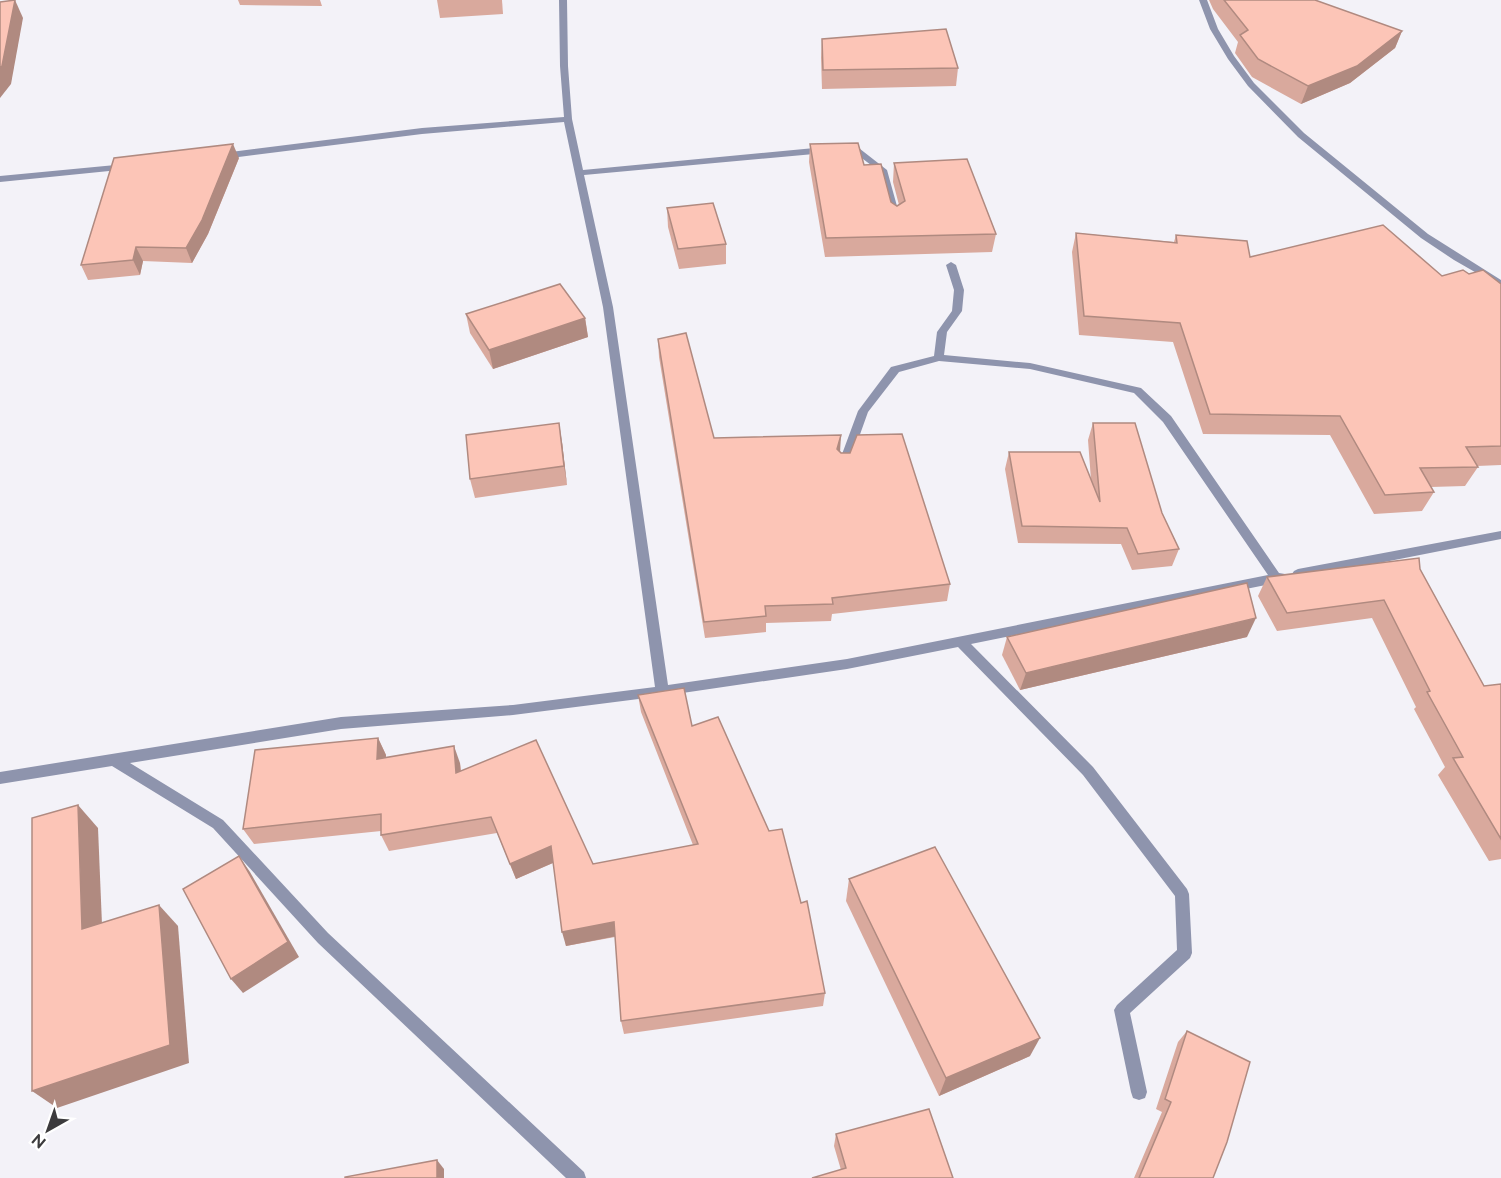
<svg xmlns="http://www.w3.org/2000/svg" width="1501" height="1178" font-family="Raleway,sans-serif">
<rect width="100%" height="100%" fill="#f3f2f8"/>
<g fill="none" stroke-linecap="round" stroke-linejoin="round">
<!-- street -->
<g fill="#8e94ad" fill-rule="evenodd">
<path d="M 559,0 L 567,0 L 568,66 L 572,119 L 583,170 L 825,147 L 829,150 L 825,153 L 584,175 L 613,307 L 668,685 L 847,659 L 1268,575 L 1163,422 L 1134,393 L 1030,369 L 939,361 L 899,372 L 868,412 L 848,468 L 840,468 L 838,465 L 858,411 L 891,367 L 934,356 L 937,332 L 952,311 L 954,290 L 946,265 L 951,262 L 956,265 L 964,290 L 962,311 L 947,332 L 944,355 L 1030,363 L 1141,388 L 1171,416 L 1279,573 L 1285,574 L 1287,577 L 1285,580 L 1281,582 L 971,644 L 1093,767 L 1187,889 L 1189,894 L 1192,953 L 1190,958 L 1130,1013 L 1147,1092 L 1145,1098 L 1139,1100 L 1133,1098 L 1131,1092 L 1114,1010 L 1117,1005 L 1177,950 L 1175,896 L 1083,775 L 958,647 L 847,669 L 662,696 L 513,715 L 341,729 L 130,763 L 223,820 L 328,933 L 584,1172 L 586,1178 L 566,1178 L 318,943 L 213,828 L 112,766 L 0,784 L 0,772 L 341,717 L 513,705 L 655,687 L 603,307 L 564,122 L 422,134 L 223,159 L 219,156 L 223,153 L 422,128 L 564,117 L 560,66 Z"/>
<path d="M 1199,0 L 1207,0 L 1218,29 L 1234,56 L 1254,83 L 1304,133 L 1428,234 L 1501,280 L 1501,287 L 1454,260 L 1421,238 L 1298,137 L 1248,86 L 1228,59 L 1210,29 Z"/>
<path d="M 849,145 L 855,145 L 887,170 L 900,217 L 898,219 L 892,219 L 890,217 L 879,171 L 851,150 L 845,150 L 845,146 Z"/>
<path d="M 126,164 L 129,165 L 129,169 L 0,182 L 0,176 Z"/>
<path d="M 1501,531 L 1501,539 L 1298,579 L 1294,577 L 1292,574 L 1294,571 L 1298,569 Z"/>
</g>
</g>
<!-- wall -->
<g fill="#d9a99d">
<path d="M 238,0 L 320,0 L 322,6 L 240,5 Z"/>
<path d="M 437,0 L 502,0 L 503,14 L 440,18 Z"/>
<path d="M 1209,0 L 1315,0 L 1402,31 L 1395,48 L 1350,83 L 1301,104 L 1252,77 L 1235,53 L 1238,42 L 1213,9 Z"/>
<path d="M 822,39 L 958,68 L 956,86 L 822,89 L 821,58 Z"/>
<path d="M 810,144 L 864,165 L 891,202 L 897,206 L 899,205 L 893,182 L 894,163 L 996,234 L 992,252 L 825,257 L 809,162 Z"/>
<path d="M 239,158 L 208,234 L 192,263 L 143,261 L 140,275 L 88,280 L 81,265 Z"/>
<path d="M 667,208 L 726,244 L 726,264 L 679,269 L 668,227 Z"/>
<path d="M 1076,233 L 1174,242 L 1176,235 L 1250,257 L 1442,276 L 1469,274 L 1501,284 L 1501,465 L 1477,466 L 1478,467 L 1465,486 L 1431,487 L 1434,492 L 1422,511 L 1374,514 L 1330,435 L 1203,434 L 1173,342 L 1079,335 L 1072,252 Z"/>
<path d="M 466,314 L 585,318 L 588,337 L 493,369 L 470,333 Z"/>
<path d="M 658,339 L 714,438 L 840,451 L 950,584 L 947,601 L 832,614 L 831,621 L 766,623 L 766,632 L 705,638 L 659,357 Z"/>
<path d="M 1093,423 L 1162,513 L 1179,549 L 1172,566 L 1132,570 L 1121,544 L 1018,543 L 1005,469 L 1009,452 L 1091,480 L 1088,440 Z"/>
<path d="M 562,442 L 567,485 L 475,498 L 470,479 Z"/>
<path d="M 1420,569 L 1484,686 L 1501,684 L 1501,859 L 1489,861 L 1438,775 L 1445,767 L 1414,709 L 1416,707 L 1372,618 L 1277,631 L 1258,596 L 1267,577 Z"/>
<path d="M 1007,637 L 1247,637 L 1020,690 L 1002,655 Z"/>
<path d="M 638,695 L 692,726 L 825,993 L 823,1006 L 624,1034 L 621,1021 L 615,937 L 566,946 L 553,863 L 516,879 L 497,833 L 389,851 L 381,835 L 381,831 L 254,844 L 243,829 L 378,738 L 386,755 L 386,757 L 460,763 L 461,771 L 593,864 L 693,845 L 641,712 Z"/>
<path d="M 849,879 L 1030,1056 L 939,1096 L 846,901 Z"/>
<path d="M 1187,1031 L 1213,1178 L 1134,1178 L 1162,1112 L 1156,1109 L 1178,1042 Z"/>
<path d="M 836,1134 L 953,1178 L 841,1170 L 834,1146 Z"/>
</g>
<!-- shaded-wall -->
<g fill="#b08a80">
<path d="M 15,0 L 23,18 L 11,84 L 0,98 L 0,68 Z"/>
<path d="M 1402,31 L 1395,48 L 1350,83 L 1301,104 L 1308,86 Z"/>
<path d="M 233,144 L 239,158 L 208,234 L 192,263 L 186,248 Z"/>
<path d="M 136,247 L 143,261 L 140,275 L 133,260 Z"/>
<path d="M 585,318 L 588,337 L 493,369 L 489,350 Z"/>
<path d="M 559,423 L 562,442 L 567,485 L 564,466 Z"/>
<path d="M 841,435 L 840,453 L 837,449 Z"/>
<path d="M 1256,618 L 1247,637 L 1020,690 L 1026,673 Z"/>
<path d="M 378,738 L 386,755 L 384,775 L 377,759 Z"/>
<path d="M 454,746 L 460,763 L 462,789 L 456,773 Z"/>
<path d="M 78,805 L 98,828 L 103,949 L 82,929 Z"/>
<path d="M 551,846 L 555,862 L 516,879 L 510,864 Z"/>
<path d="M 239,856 L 250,872 L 299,957 L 243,993 L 231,979 Z"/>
<path d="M 159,905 L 178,926 L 189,1063 L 57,1108 L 32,1091 Z"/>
<path d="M 614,922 L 617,936 L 566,946 L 562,932 Z"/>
<path d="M 1040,1038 L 1030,1056 L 939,1096 L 946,1078 Z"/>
<path d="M 437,1160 L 444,1169 L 444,1178 L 437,1178 Z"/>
</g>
<!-- building -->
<g fill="#fcc5b7" stroke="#b08a80" stroke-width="1.5">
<path d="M 15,0 L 2,66 L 0,68 L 0,2 Z"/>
<path d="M 1224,0 L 1315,0 L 1402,31 L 1357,66 L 1308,86 L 1258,59 L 1240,35 L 1248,30 Z"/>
<path d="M 946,29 L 958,68 L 823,70 L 822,39 Z"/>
<path d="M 858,143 L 864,165 L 881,164 L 891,202 L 897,206 L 905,201 L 894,163 L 967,159 L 996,234 L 826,238 L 810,144 Z"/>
<path d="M 233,144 L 202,220 L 186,248 L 136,247 L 133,260 L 81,265 L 114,158 Z"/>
<path d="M 713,203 L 726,244 L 678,249 L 667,208 Z"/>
<path d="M 1383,225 L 1442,276 L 1463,270 L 1469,274 L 1483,270 L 1501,284 L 1501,446 L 1466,447 L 1478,467 L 1420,468 L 1434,492 L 1385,495 L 1340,416 L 1210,414 L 1180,323 L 1084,316 L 1076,233 L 1177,243 L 1176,235 L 1247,241 L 1250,257 Z"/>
<path d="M 560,284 L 585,318 L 489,350 L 466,314 Z"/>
<path d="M 686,333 L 714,438 L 841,435 L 837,449 L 841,453 L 850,453 L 857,435 L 902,434 L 950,584 L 832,598 L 833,604 L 765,606 L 766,616 L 704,622 L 658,339 Z"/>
<path d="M 559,423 L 564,466 L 470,479 L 466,435 Z"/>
<path d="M 1093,423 L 1135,423 L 1162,513 L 1179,549 L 1138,554 L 1127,528 L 1022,526 L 1009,452 L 1080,452 L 1100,502 Z"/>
<path d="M 1419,558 L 1420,569 L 1484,686 L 1501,684 L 1501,839 L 1453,758 L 1463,757 L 1427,692 L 1430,691 L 1384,600 L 1287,613 L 1267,577 Z"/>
<path d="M 1247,583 L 1256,618 L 1026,673 L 1007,637 Z"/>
<path d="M 684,688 L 692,726 L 718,717 L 769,831 L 782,829 L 801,903 L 807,901 L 825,993 L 621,1021 L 614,922 L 562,932 L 551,846 L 510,864 L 491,817 L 381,835 L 381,814 L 243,829 L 255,750 L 378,738 L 377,759 L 454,746 L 456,773 L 536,740 L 593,864 L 698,844 L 638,695 Z"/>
<path d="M 78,805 L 82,929 L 159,905 L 170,1045 L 32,1091 L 32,818 Z"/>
<path d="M 935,847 L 1040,1038 L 946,1078 L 849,879 Z"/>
<path d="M 239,856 L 288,942 L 231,979 L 183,889 Z"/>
<path d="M 1187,1031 L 1250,1062 L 1227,1142 L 1213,1178 L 1139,1178 L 1171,1102 L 1165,1099 Z"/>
<path d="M 929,1109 L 953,1178 L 812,1178 L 846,1168 L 836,1134 Z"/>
<path d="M 437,1160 L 437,1178 L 345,1178 L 345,1177 Z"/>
</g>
<!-- north arrow -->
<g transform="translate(48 1130) rotate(220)" stroke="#ffffff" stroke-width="4.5" paint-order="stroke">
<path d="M0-4.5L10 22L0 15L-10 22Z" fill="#3c3b3d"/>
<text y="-9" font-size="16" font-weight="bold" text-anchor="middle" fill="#3c3b3d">N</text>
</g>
</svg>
